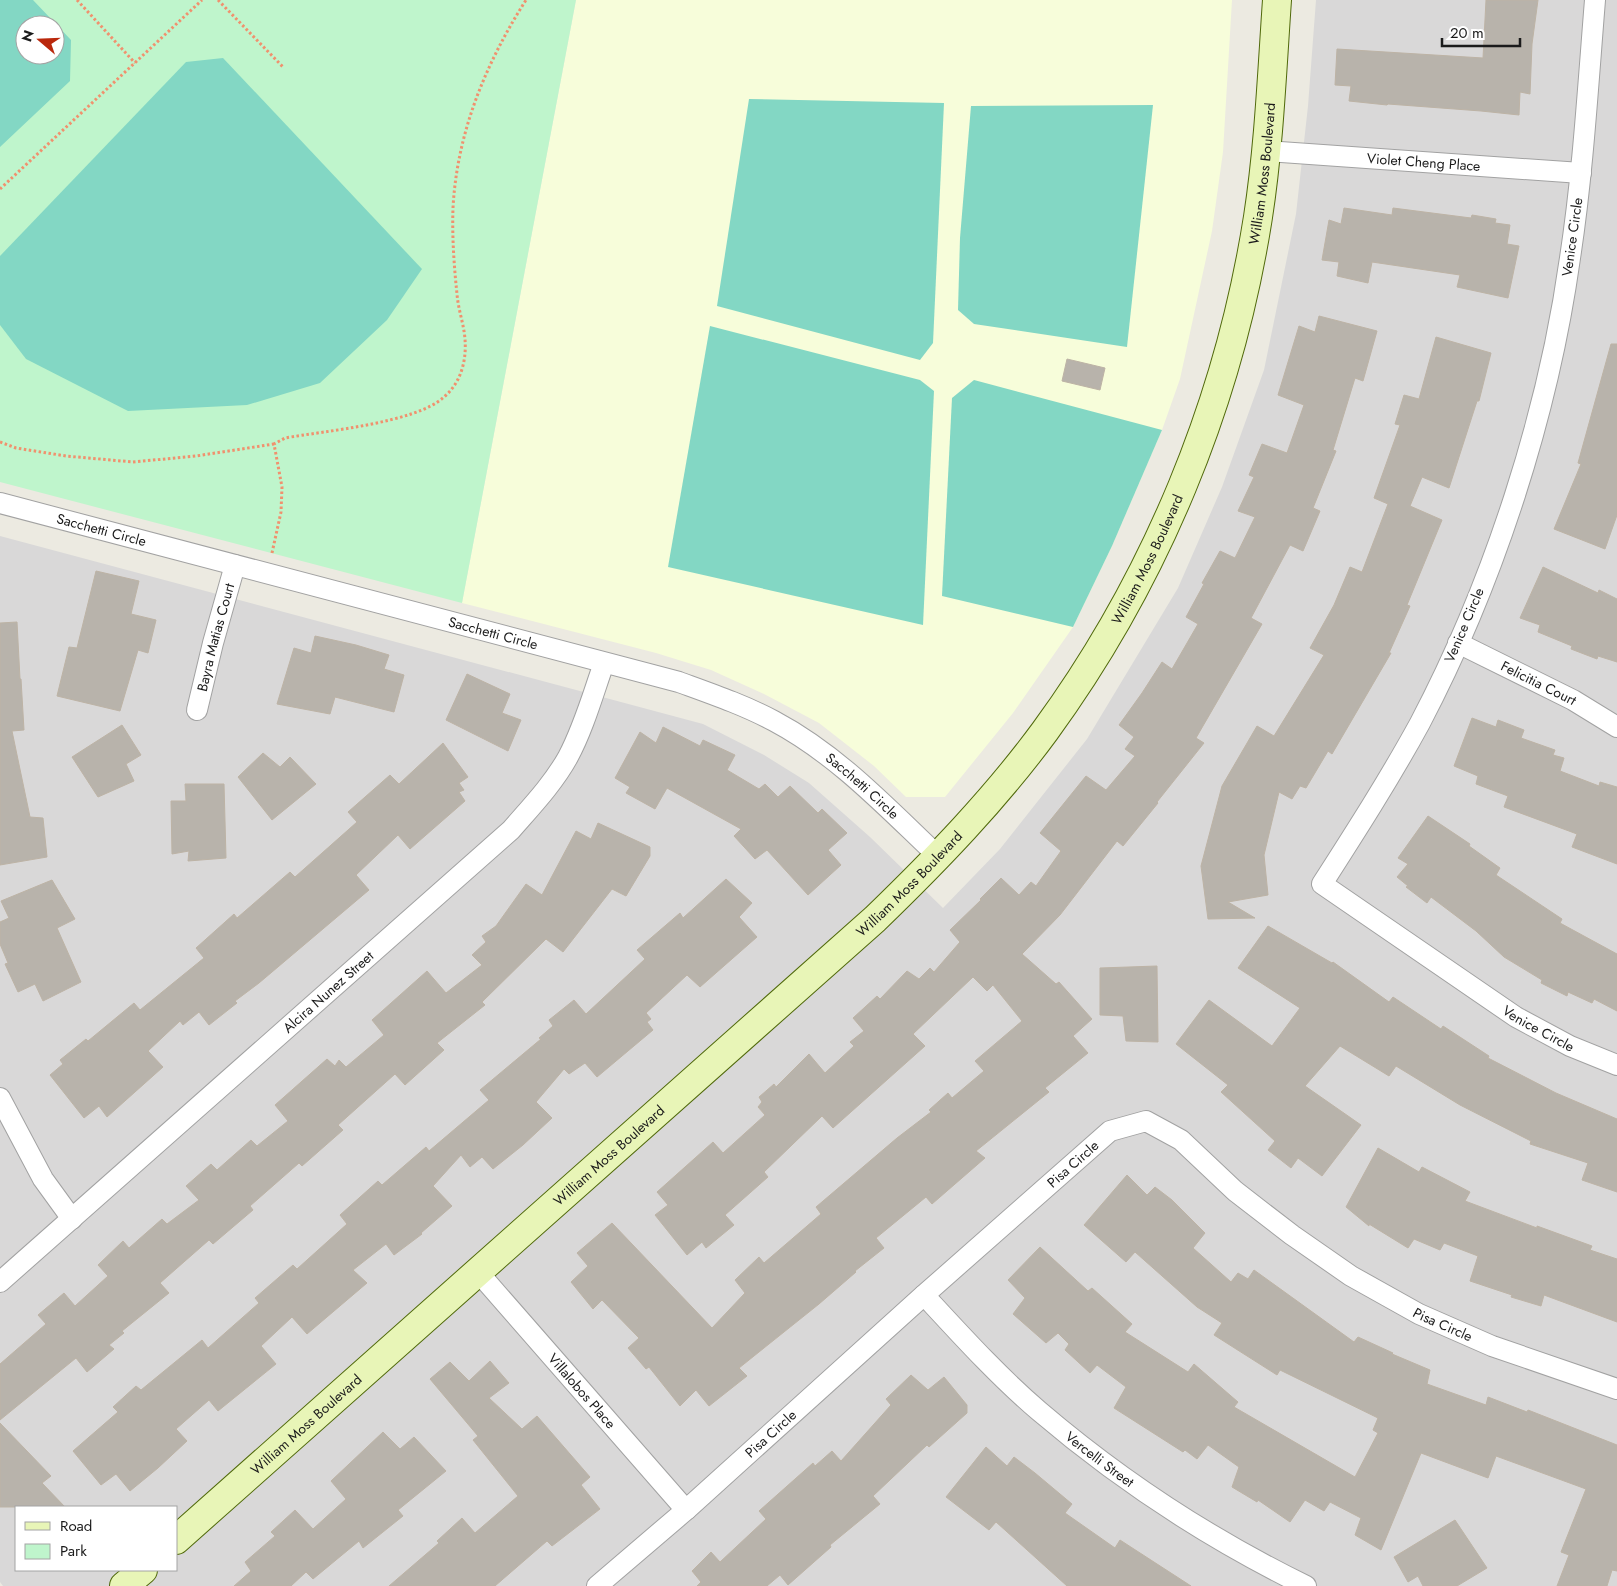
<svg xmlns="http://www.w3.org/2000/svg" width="1617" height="1586" font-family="Jost,sans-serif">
<rect width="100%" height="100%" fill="#eceae1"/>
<!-- residential -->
<path fill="#d9d8d8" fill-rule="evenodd" d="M 1316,0 L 1617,0 L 1617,1586 L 3,1586 L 0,1582 L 0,536 L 703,724 L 764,755 L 809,783 L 870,837 L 943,908 L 1000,849 L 1087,739 L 1178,588 L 1222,487 L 1264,370 L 1296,214 L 1308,106 ZM 16,1507 L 176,1507 L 176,1570 L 16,1570 Z"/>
<!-- education -->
<path fill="#f7fdda" d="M 576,0 L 1232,0 L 1223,152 L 1212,231 L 1180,379 L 1162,430 L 1112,546 L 1073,627 L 1013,713 L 945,797 L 906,797 L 874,766 L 819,723 L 764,694 L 711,670 L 656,653 L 462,603 Z"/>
<!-- park -->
<path fill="#bff5cc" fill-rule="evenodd" d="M 0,0 L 576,0 L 462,603 L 0,482 ZM 25,25 L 55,25 L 55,55 L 25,55 Z"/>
<!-- pitch -->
<g fill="#83d7c4" fill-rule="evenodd">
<path d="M 0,0 L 33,0 L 71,40 L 70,81 L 0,147 ZM 25,25 L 55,25 L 55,55 L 25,55 Z"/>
<path d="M 223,58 L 422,269 L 387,320 L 320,383 L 247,405 L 128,411 L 26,359 L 0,325 L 0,256 L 186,62 Z"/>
<path d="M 749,99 L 944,103 L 933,343 L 920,360 L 717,306 Z"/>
<path d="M 1153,105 L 1127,347 L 974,324 L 958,310 L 960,238 L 971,106 Z"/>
<path d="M 710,326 L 920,380 L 934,391 L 923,625 L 668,567 Z"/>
<path d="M 974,380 L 1162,430 L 1112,546 L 1073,627 L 942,596 L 952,398 Z"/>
</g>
<!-- building -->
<g fill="#b8b3ab" stroke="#bdb3a5">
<path d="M 1486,0 L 1538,0 L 1532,44 L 1530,94 L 1520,92 L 1519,115 L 1481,111 L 1388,104 L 1387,105 L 1349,101 L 1351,86 L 1335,85 L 1337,49 L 1483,58 Z"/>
<path d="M 1344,208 L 1392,215 L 1393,208 L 1471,218 L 1472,215 L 1496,219 L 1495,223 L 1510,225 L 1507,244 L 1519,246 L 1508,298 L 1457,287 L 1460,275 L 1372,262 L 1368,283 L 1337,276 L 1339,262 L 1322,260 L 1329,220 L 1341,224 Z"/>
<path d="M 1319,316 L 1377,331 L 1363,381 L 1355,378 L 1333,450 L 1336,451 L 1313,508 L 1320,511 L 1303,551 L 1290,545 L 1251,618 L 1262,624 L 1196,738 L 1204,743 L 1157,802 L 1158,803 L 1123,846 L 1117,841 L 1060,915 L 1022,954 L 1056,984 L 1059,982 L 1092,1019 L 1073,1036 L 1088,1053 L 1045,1088 L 1049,1092 L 976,1151 L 985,1158 L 932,1204 L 926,1197 L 876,1238 L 884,1248 L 855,1271 L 856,1272 L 819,1304 L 739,1368 L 747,1376 L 709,1406 L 696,1390 L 680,1406 L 649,1367 L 646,1369 L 628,1348 L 639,1338 L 602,1300 L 593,1309 L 571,1282 L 588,1266 L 577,1253 L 612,1223 L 712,1328 L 745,1293 L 735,1280 L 759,1257 L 764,1263 L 821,1214 L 816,1207 L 897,1138 L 931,1112 L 929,1110 L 948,1093 L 952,1098 L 984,1071 L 975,1061 L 1022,1021 L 993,985 L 987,991 L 973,977 L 913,1034 L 925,1046 L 833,1128 L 822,1116 L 764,1172 L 768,1177 L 725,1215 L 734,1225 L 706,1248 L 702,1242 L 687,1255 L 655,1215 L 668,1205 L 657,1192 L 713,1142 L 723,1153 L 765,1115 L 758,1107 L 762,1102 L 759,1097 L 774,1084 L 776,1087 L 809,1054 L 825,1073 L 854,1046 L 850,1042 L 864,1031 L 853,1018 L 877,996 L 880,999 L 907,971 L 919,979 L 930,968 L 934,972 L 960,942 L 950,930 L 981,900 L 980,899 L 1001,878 L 1019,895 L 1031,882 L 1036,886 L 1061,851 L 1040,833 L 1086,776 L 1106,790 L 1135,756 L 1125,749 L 1134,737 L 1119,725 L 1142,693 L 1162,662 L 1172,669 L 1198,624 L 1186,617 L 1204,584 L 1202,583 L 1220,551 L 1235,558 L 1255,517 L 1238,511 L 1254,477 L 1249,475 L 1262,444 L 1287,453 L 1304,405 L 1278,395 L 1299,326 L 1315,332 Z"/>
<path d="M 1436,337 L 1491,353 L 1479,401 L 1477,401 L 1449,488 L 1422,477 L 1410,506 L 1442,520 L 1407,605 L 1410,606 L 1389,653 L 1391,653 L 1332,754 L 1328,751 L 1306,788 L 1300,786 L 1292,799 L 1279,792 L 1264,855 L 1268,895 L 1228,902 L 1255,918 L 1208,919 L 1201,866 L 1222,786 L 1257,726 L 1274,736 L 1324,655 L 1310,648 L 1334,605 L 1350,567 L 1362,572 L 1388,504 L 1374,498 L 1400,425 L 1395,424 L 1404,395 L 1419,399 Z"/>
<path d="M 1611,344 L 1617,344 L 1617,515 L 1605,549 L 1554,529 L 1581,464 L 1578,463 Z"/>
<path d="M 1067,359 L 1105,368 L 1100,390 L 1062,381 Z"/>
<path d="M 1543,567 L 1598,593 L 1599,590 L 1617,599 L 1617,662 L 1598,656 L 1597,659 L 1571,649 L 1572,646 L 1538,632 L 1540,625 L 1520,618 Z"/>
<path d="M 96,571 L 139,581 L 131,614 L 156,620 L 148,653 L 138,650 L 120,711 L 57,696 L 69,647 L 77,648 Z"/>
<path d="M 17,622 L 20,679 L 21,679 L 24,730 L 12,731 L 30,817 L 43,818 L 47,857 L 0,865 L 0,623 Z"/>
<path d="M 315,636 L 356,645 L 389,655 L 384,669 L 404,675 L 394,712 L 335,697 L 330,714 L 277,704 L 294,648 L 311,653 Z"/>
<path d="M 467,674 L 510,694 L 502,713 L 521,720 L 508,751 L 446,720 Z"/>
<path d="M 1472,718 L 1496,727 L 1498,720 L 1524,730 L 1521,738 L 1555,750 L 1553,755 L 1564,758 L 1560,771 L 1599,786 L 1600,782 L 1617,787 L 1617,864 L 1572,847 L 1577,834 L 1504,807 L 1508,796 L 1476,784 L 1478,776 L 1454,766 Z"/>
<path d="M 122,725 L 141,755 L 126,764 L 134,781 L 98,797 L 72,757 Z"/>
<path d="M 663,727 L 700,746 L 703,740 L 735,755 L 727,770 L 759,789 L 765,784 L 778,797 L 790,786 L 818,813 L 822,809 L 847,833 L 828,850 L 841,865 L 808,895 L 767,850 L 755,859 L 734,836 L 741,829 L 667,788 L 655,809 L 626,793 L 630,787 L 615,778 L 640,732 L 656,743 Z"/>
<path d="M 443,743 L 468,777 L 459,783 L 464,790 L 459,792 L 465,801 L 410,849 L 398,835 L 356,875 L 369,890 L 259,983 L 235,1001 L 237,1003 L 209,1025 L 199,1012 L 183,1025 L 180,1021 L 148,1051 L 163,1067 L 107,1117 L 99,1106 L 84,1118 L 50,1075 L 63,1064 L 60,1060 L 86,1039 L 88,1041 L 134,1003 L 140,1010 L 204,958 L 196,948 L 234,914 L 237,918 L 290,872 L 295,877 L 357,822 L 348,812 L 390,775 L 399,784 Z"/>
<path d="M 263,753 L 280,767 L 290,757 L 316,784 L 272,820 L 238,777 Z"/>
<path d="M 185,784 L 224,784 L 226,858 L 188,861 L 189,851 L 172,854 L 171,801 L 186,801 Z"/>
<path d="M 1428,816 L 1470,844 L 1469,846 L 1500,868 L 1496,875 L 1562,919 L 1560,923 L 1617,954 L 1617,1011 L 1594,999 L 1592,1003 L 1568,992 L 1567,996 L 1541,983 L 1542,980 L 1504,957 L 1476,931 L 1431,897 L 1427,903 L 1406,887 L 1408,886 L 1397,877 L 1408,864 L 1398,858 Z"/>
<path d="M 598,823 L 650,847 L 650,856 L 626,896 L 612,889 L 563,952 L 546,939 L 482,1002 L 485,1005 L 437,1043 L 444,1050 L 405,1085 L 395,1074 L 338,1125 L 343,1130 L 302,1166 L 299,1163 L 250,1206 L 253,1210 L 213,1244 L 209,1240 L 160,1283 L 169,1293 L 122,1331 L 124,1333 L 109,1345 L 114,1349 L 87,1372 L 76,1358 L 0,1420 L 0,1364 L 46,1324 L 38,1315 L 64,1293 L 75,1306 L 108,1276 L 98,1265 L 123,1241 L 129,1248 L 162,1219 L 167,1224 L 199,1200 L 186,1186 L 211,1164 L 217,1170 L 251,1140 L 257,1146 L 288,1121 L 275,1105 L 327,1059 L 335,1066 L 339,1060 L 346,1067 L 384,1035 L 372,1020 L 427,971 L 446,993 L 482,965 L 472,955 L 486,942 L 482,936 L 496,926 L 526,884 L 542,895 L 576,831 L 591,839 Z"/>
<path d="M 726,879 L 752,903 L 739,917 L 757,937 L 700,987 L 687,975 L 646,1013 L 651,1019 L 647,1022 L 653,1030 L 597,1077 L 585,1063 L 569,1074 L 564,1069 L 536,1102 L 552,1118 L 523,1145 L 493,1169 L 482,1157 L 470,1167 L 461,1155 L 433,1186 L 452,1206 L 421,1233 L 422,1234 L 394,1255 L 386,1244 L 353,1270 L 367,1283 L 307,1334 L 292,1317 L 261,1346 L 276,1364 L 218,1411 L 209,1400 L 176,1429 L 187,1441 L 158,1468 L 130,1491 L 116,1474 L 101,1485 L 73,1451 L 118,1412 L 113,1407 L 136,1386 L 141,1390 L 202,1340 L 208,1348 L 259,1303 L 255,1298 L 293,1265 L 297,1269 L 347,1224 L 340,1215 L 378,1181 L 382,1185 L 426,1147 L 429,1151 L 489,1100 L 480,1090 L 541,1039 L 539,1038 L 553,1026 L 549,1020 L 574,1000 L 586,1014 L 645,959 L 637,950 L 680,913 L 683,918 Z"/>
<path d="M 52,880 L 75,919 L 57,928 L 81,982 L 43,1001 L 35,984 L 18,992 L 5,964 L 8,963 L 0,944 L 0,922 L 9,918 L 1,901 Z"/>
<path d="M 1268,926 L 1332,963 L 1333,962 L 1389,1002 L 1393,997 L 1441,1029 L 1443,1026 L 1489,1056 L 1488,1058 L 1556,1093 L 1617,1119 L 1617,1192 L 1582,1180 L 1588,1163 L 1530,1144 L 1531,1141 L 1460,1105 L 1396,1066 L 1389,1076 L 1340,1046 L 1305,1086 L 1361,1125 L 1322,1176 L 1298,1158 L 1291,1168 L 1268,1150 L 1275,1141 L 1221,1092 L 1228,1085 L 1176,1044 L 1209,1000 L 1272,1046 L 1300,1008 L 1238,968 Z"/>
<path d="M 1157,966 L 1158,1042 L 1126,1041 L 1123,1016 L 1100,1015 L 1100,968 Z"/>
<path d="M 1378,1148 L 1419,1172 L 1422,1167 L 1470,1192 L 1465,1201 L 1537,1228 L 1537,1226 L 1592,1246 L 1590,1250 L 1617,1259 L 1617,1322 L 1544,1295 L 1541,1306 L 1511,1297 L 1512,1295 L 1470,1281 L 1478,1256 L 1444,1243 L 1440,1250 L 1414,1239 L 1408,1248 L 1369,1224 L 1369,1226 L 1346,1207 Z"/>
<path d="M 1127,1175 L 1147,1195 L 1155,1187 L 1172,1200 L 1205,1233 L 1193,1248 L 1231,1282 L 1238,1273 L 1248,1279 L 1254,1270 L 1354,1342 L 1358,1337 L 1393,1353 L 1392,1354 L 1430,1370 L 1427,1384 L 1486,1405 L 1488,1397 L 1527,1412 L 1528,1410 L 1617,1445 L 1617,1571 L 1612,1570 L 1607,1586 L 1557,1586 L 1569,1555 L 1561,1552 L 1586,1489 L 1496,1456 L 1488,1478 L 1421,1453 L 1381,1550 L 1355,1535 L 1361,1518 L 1330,1502 L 1324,1511 L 1305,1500 L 1290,1522 L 1258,1500 L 1257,1502 L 1232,1487 L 1239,1467 L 1208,1445 L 1197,1459 L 1185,1450 L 1183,1452 L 1114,1408 L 1126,1387 L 1097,1365 L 1090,1373 L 1065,1350 L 1069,1344 L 1058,1333 L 1046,1343 L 1013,1314 L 1025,1298 L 1008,1280 L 1040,1247 L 1088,1291 L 1092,1288 L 1132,1324 L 1125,1332 L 1188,1372 L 1194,1364 L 1238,1402 L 1234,1407 L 1355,1477 L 1378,1433 L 1373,1430 L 1378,1418 L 1280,1370 L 1277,1375 L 1214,1335 L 1222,1323 L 1197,1307 L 1135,1252 L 1126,1262 L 1084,1225 Z"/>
<path d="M 490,1361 L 509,1383 L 489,1398 L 522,1429 L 537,1416 L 590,1477 L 581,1485 L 600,1509 L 552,1546 L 547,1541 L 495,1586 L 389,1586 L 439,1543 L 437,1541 L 462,1518 L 475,1533 L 518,1496 L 473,1440 L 478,1436 L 430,1379 L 450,1362 L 469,1381 Z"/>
<path d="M 911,1375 L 928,1390 L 944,1377 L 967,1405 L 967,1413 L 929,1447 L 927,1445 L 873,1496 L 880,1504 L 830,1545 L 831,1547 L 788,1585 L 780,1575 L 767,1586 L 697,1586 L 701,1582 L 692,1571 L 711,1552 L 720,1562 L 766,1519 L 759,1511 L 813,1463 L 815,1466 L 832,1451 L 841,1461 L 891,1405 L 886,1399 Z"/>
<path d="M 0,1423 L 51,1476 L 42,1483 L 65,1507 L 0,1507 Z"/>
<path d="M 383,1432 L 400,1449 L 414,1437 L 446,1471 L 398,1510 L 403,1516 L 363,1548 L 359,1541 L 313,1579 L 306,1572 L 291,1586 L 234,1586 L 251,1571 L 245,1562 L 275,1536 L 271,1532 L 295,1510 L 313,1529 L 346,1499 L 331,1481 Z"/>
<path d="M 986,1447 L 1007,1466 L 1014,1457 L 1035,1473 L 1072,1504 L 1065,1513 L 1115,1548 L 1120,1540 L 1191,1586 L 1067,1586 L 996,1522 L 989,1530 L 946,1497 Z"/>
<path d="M 1455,1520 L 1487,1568 L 1457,1586 L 1423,1586 L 1418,1576 L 1408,1582 L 1394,1557 Z"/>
</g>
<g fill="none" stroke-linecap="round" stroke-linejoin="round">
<defs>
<g id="street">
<path id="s1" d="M 1595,0 C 1588,86 1583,173 1570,258 C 1548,415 1494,582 1420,723 C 1390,778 1356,831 1322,884 L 1516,1017 L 1570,1046 L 1617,1065"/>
<path id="s2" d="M 1266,151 L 1581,173"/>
<path id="s3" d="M 0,503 L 679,682 C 712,694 744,705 774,721 C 838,755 887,808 939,857"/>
<path id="s4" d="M 1458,643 L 1573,700 L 1617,727"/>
<path id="s5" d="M 197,710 L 213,643 L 235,565"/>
<path d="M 0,1098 L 43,1179 L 72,1219"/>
<path id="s6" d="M 478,1272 L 686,1510"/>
<path id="s7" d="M 0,1282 L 511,830 C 531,807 553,784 568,757 C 584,727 593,694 604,663"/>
<path id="s8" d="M 924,1295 C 961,1335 998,1376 1039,1411 C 1121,1481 1210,1539 1306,1586"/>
<path id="s9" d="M 597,1586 L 686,1510 L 924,1295 L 1110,1131 L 1146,1121 L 1181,1140 L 1235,1191 L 1292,1235 L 1351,1276 L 1419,1314 L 1492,1346 L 1617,1389"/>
</g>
<g id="secondary">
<path id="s10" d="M 176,1540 L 875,919 C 936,860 995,799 1045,731 C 1156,579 1229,402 1258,217 C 1269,146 1272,72 1277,0"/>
<path d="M 124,1586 L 143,1570"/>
</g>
</defs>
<!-- street casing -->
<use href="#street" stroke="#a2a2a2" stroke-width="22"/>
<!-- secondary casing -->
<use href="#secondary" stroke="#50690b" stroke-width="30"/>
<!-- path -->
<g stroke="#f0916e" stroke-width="3" stroke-dasharray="2.5 2.5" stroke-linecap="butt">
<path d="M 77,0 L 135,63"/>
<path d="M 218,0 L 283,67"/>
<path d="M 0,189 L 202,0"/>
<path d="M 0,442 L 16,448 L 66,456 L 133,462 L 196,456 L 274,444"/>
<path d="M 272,553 L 281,512 L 282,487 L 274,444 L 285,438 C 324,431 416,423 444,397 C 463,381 468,355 464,331 C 462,319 458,307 457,294 C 454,266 452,236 453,208 C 457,132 486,63 526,0"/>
</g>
<!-- street -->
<use href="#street" stroke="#fff" stroke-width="20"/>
<!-- secondary -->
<use href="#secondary" stroke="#e8f5b7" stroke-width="28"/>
</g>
<g text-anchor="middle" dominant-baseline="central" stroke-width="4" stroke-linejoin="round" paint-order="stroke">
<!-- street labels -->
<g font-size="14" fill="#1b1b1b" stroke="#fff">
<text stroke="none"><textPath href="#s2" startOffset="158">Violet Cheng Place</textPath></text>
<text stroke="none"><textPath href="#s10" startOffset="1794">William Moss Boulevard</textPath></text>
<text transform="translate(1572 237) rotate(-82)">Venice Circle</text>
<text stroke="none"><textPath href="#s3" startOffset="105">Sacchetti Circle</textPath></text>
<text stroke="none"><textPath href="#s10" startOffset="1389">William Moss Boulevard</textPath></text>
<text transform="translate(1464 625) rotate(-67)">Venice Circle</text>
<text stroke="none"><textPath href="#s3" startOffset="510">Sacchetti Circle</textPath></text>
<text stroke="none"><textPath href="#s5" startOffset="75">Bayra Matias Court</textPath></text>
<text stroke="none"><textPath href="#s4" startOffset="90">Felicitia Court</textPath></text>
<text stroke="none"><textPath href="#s3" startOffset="915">Sacchetti Circle</textPath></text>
<text stroke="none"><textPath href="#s10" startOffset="984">William Moss Boulevard</textPath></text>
<text stroke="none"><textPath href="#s7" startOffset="438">Alcira Nunez Street</textPath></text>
<text stroke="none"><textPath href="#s1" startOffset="1199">Venice Circle</textPath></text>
<text stroke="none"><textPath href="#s10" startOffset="579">William Moss Boulevard</textPath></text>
<text stroke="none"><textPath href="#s9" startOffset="636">Pisa Circle</textPath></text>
<text stroke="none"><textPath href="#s9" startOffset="1085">Pisa Circle</textPath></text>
<text stroke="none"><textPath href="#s6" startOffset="158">Villalobos Place</textPath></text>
<text stroke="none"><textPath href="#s10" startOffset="174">William Moss Boulevard</textPath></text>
<text stroke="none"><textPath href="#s9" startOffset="231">Pisa Circle</textPath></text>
<text stroke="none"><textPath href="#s8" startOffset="241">Vercelli Street</textPath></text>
</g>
</g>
<!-- legend -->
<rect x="15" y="1506" width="162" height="65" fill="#ffffff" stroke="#a4a4a4"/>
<rect x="25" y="1522" width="25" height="8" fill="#e8f5b7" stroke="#a4a4a4"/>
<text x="60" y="1531" font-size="15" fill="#1b1b1b">Road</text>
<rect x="25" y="1544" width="25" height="15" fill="#bff5cc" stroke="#a4a4a4"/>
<text x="60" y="1556" font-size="15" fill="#1b1b1b">Park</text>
<!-- north arrow -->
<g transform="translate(40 40) rotate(289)"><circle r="24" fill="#ffffff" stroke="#a4a4a4"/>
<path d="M0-4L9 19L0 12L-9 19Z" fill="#ba280c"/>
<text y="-8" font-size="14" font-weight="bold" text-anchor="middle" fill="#1b1b1b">N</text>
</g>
<!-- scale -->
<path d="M1442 38v8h78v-8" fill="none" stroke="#1b1b1b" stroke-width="2.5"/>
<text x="1450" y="38" font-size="15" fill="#1b1b1b" stroke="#ffffff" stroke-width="4" paint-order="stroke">20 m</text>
</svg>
